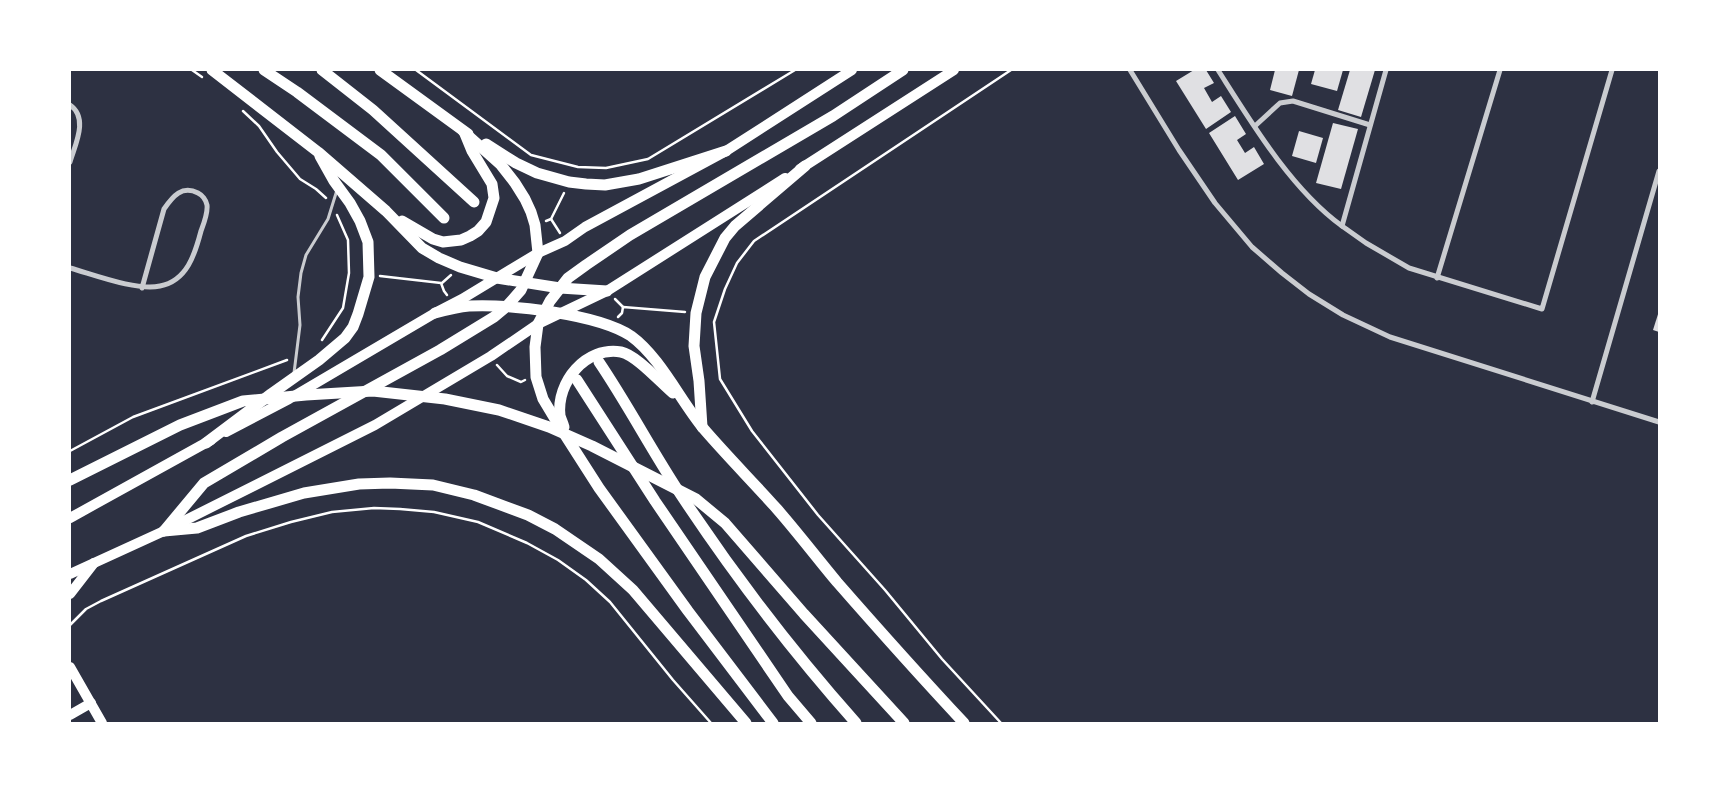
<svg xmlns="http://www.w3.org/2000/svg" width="1729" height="793" font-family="'Alegreya Sans',sans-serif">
<rect width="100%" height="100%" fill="#2d3142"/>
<!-- building -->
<g fill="#e0e0e3">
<path d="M 1194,70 L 1206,70 L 1214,83 L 1204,88 L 1212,102 L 1221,96 L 1231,112 L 1206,129 L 1176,81 Z"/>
<path d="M 1275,70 L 1299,70 L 1292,96 L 1270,90 Z"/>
<path d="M 1315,70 L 1343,70 L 1337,91 L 1311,84 Z"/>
<path d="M 1350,70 L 1375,70 L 1361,117 L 1338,110 Z"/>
<path d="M 1235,116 L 1246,134 L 1237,140 L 1245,153 L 1254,147 L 1264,164 L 1238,180 L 1209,133 Z"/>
<path d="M 1333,123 L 1358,129 L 1341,189 L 1316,183 Z"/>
<path d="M 1299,131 L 1323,138 L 1316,163 L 1292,156 Z"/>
<path d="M 1659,311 L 1659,332 L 1653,330 Z"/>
</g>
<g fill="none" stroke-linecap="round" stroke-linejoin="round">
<!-- path -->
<g stroke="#fff" stroke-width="2.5">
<path d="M 192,70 L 202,77"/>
<path d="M 416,70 L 531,155 L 578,167 L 606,168 L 648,159 L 795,70"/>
<path d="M 243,111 L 259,126 L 277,152 L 300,179 L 316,189 L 326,198"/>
<path d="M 551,219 L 560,233"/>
<path d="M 546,221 L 551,219 L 564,193"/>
<path d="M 380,276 L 441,283 L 444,291 L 447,295"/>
<path d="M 442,283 L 451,275"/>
<path d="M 615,299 L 623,307"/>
<path d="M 618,317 L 622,313 L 623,307 L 685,312"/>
<path d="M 322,340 L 343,308 L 349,273 L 348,240 L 337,215"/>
<path d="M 497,365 L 507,376 L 521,382 L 525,380"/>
<path d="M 70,451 L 133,417 L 287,360"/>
<path d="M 70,625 L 86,609 L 101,601 L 246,536 L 291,522 L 332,512 L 374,508 L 400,509 L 434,512 L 478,522 L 527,543 L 558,560 L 586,580 L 610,602 L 673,680 L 711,723"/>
<path d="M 1001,723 L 942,659 L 885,590 L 818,515 L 752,431 L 720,379 L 714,322 L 725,289 L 737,263 L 754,241 L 1011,70"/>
</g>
<!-- service -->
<path stroke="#caccd0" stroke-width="3" d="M 294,373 L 300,325 L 298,297 L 301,273 L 306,255 L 328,219 L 337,190"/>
<!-- minor -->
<g stroke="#caccd0" stroke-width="5">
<path d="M 1130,70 L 1179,150 L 1215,203 L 1252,247 L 1282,273 L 1309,294 L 1343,315 L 1390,337 L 1659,422"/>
<path d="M 1218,70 C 1251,122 1291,189 1342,226"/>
<path d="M 1386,70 L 1342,226 L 1366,243 L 1409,268 L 1542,309 L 1612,70"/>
<path d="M 70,105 C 89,118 75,145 70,162"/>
<path d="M 1255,126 L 1280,103 L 1293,101 L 1370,125"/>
<path d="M 70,268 C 95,275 136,291 160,286 C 187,281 195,254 201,231 C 204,223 208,213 207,205 C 206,200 202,195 198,193 C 182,185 173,196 164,209 L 142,288"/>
<path d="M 1437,278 L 1500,70"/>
<path d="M 1592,402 L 1659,171"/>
</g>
<!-- secondary -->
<g stroke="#fff" stroke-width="10">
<path d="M 800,169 L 954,70"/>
<path d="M 226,432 L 289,399 L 435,313 L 462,299 L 538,253 L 565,241 L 585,227 L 726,151 L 852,70"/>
<path d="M 70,518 L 211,440"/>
<path d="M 70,574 L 164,531 L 375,425 L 491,356 L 538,324 L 607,291 L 785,178"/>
<path d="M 70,594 L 94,563"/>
<path d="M 70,667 L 102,723"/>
<path d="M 70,715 L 91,703"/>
</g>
<!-- trunk -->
<g stroke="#fff" stroke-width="11">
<path d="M 212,70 L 318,152 L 386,211 L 422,248 L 439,258 L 460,267 L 497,278 L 560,288 L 607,291"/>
<path d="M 264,70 L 297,92 L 381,155 L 444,218"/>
<path d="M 322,70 L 373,110 L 474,202"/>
<path d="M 380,70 L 468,134"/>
<path d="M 486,144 L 516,163 L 537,173 L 569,182 L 586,184 L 605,185 L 639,179 L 726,151"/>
<path d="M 402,221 L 433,239 L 443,242 L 461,240 L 470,236 L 478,231 L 486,222 L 494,198 L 492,184 L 472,151 L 465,134"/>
<path d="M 435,313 C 446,310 457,307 469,306 C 509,304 598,314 631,336 C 660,357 680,400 703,428 C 727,456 753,482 777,509 C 798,533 817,558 837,582 C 879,630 921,677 964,723"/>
<path d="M 599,362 C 628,405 652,451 681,495 C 734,575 792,651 856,723"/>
<path d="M 577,380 L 655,501 L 788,696 L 811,723"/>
<path d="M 564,427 C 563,423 561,419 560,416 C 556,382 586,346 621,352 C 636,355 660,382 673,393"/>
<path d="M 702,427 L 699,381 L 694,346 L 696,313 L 705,277 L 725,238 L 735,226 L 805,166"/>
<path d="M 206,443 L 271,394 L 319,360 L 345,338 L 353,327 L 358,314 L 369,277 L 368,242 L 360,221 L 350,203 L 334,181 L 320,156"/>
<path d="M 70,480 L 180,425 L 243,401 L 306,395 L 373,391 L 445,399 L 499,410 L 549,427 L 592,446 L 696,499 L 725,523 L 804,614 L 904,723"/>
<path d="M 164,531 L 197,528 L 239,512 L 304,493 L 359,484 L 390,483 L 433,485 L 474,495 L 528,515 L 555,529 L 599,559 L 633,590 L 746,723"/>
<path d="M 164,531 L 204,483 L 282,437 L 440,350 L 494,317 L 506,307 L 521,290 L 538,253 L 535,225 L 531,212 L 525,199 L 515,183 L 501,165 L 463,131"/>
<path d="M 773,723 L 688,611 L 599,488 L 558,424 L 543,399 L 536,377 L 535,347 L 538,324 L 550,301 L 568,278 L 586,265 L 630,235 L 833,116 L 903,70"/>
</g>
</g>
<!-- border -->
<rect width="1729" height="793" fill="none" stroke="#ffffff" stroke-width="142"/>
</svg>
